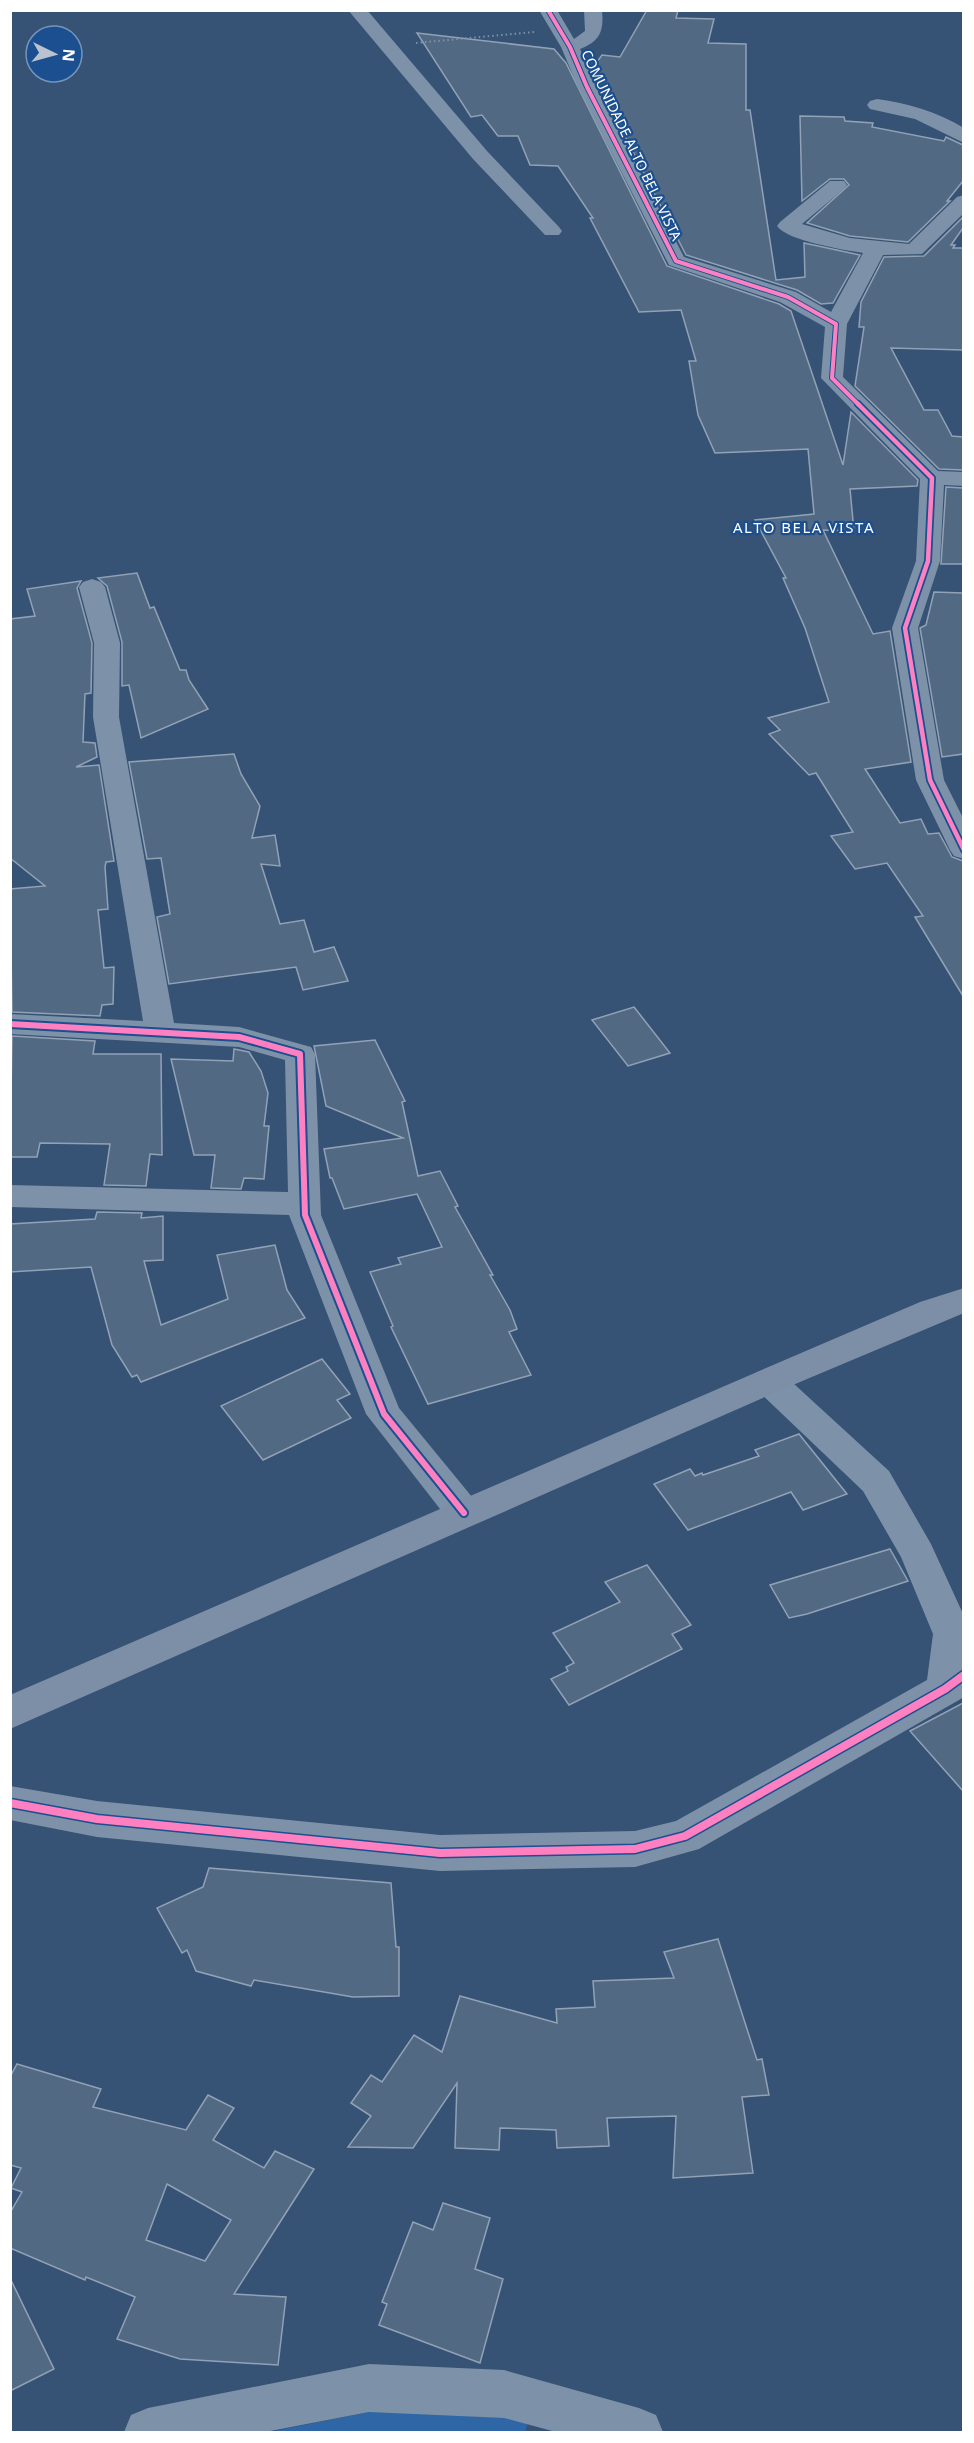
<svg xmlns="http://www.w3.org/2000/svg" width="974" height="2443" font-family="'Noto Sans',sans-serif">
<rect width="100%" height="100%" fill="#365274"/>
<!-- green -->
<path fill="#2f66a5" d="M 374,2411 L 529,2419 L 525,2432 L 269,2432 Z"/>
<!-- building -->
<g fill="#526984" stroke="#92a2b6" stroke-width="1.5" fill-rule="evenodd">
<path d="M 647,10 L 678,10 L 676,18 L 714,19 L 708,43 L 746,44 L 746,110 L 750,110 L 776,280 L 805,277 L 804,243 L 860,255 L 833,303 L 821,304 L 797,290 L 686,255 L 591,70 L 602,55 L 620,57 Z"/>
<path d="M 417,33 L 554,49 L 566,63 L 667,266 L 779,304 L 791,311 L 843,465 L 851,412 L 918,480 L 917,486 L 850,489 L 854,531 L 823,530 L 873,634 L 890,631 L 911,762 L 865,769 L 900,823 L 921,819 L 928,834 L 939,833 L 952,857 L 963,861 L 963,996 L 915,917 L 923,916 L 887,863 L 855,869 L 831,836 L 853,832 L 816,773 L 809,775 L 769,734 L 780,730 L 768,718 L 829,702 L 805,628 L 783,578 L 786,578 L 755,520 L 814,514 L 808,449 L 715,453 L 698,415 L 689,361 L 696,361 L 681,310 L 639,312 L 590,218 L 593,218 L 558,166 L 530,165 L 518,136 L 498,136 L 482,115 L 471,117 Z"/>
<path d="M 800,116 L 844,117 L 845,121 L 873,123 L 872,127 L 944,141 L 946,137 L 963,145 L 963,181 L 947,201 L 950,201 L 908,242 L 850,236 L 807,223 L 849,185 L 844,179 L 830,179 L 802,201 Z"/>
<path d="M 963,217 L 963,228 L 951,245 L 955,245 L 953,248 L 963,248 L 963,350 L 891,348 L 924,410 L 938,410 L 952,436 L 963,437 L 963,470 L 939,469 L 855,386 L 864,327 L 859,327 L 861,302 L 884,257 L 924,256 Z"/>
<path d="M 946,487 L 963,488 L 963,564 L 941,564 Z"/>
<path d="M 137,573 L 150,608 L 154,607 L 180,670 L 186,670 L 189,680 L 208,709 L 141,738 L 129,685 L 122,686 L 122,642 L 107,586 L 98,578 Z"/>
<path d="M 81,581 L 77,588 L 92,643 L 91,693 L 85,694 L 83,742 L 95,743 L 97,757 L 76,767 L 99,765 L 114,861 L 106,862 L 105,867 L 108,909 L 98,910 L 104,968 L 114,967 L 113,1004 L 102,1005 L 100,1016 L 12,1012 L 10,889 L 45,886 L 10,858 L 10,619 L 35,616 L 27,589 Z"/>
<path d="M 934,592 L 963,593 L 963,754 L 942,757 L 920,628 L 926,625 Z"/>
<path d="M 234,754 L 241,774 L 260,806 L 252,838 L 275,835 L 280,866 L 261,864 L 280,924 L 304,920 L 314,952 L 334,947 L 348,981 L 303,990 L 296,967 L 169,984 L 157,917 L 170,914 L 161,858 L 147,859 L 129,762 Z"/>
<path d="M 634,1007 L 670,1053 L 628,1066 L 592,1020 Z"/>
<path d="M 12,1036 L 95,1041 L 93,1054 L 161,1054 L 162,1155 L 150,1154 L 146,1186 L 104,1185 L 110,1144 L 40,1143 L 37,1157 L 10,1157 Z"/>
<path d="M 375,1040 L 405,1101 L 402,1102 L 418,1176 L 440,1171 L 458,1206 L 455,1207 L 493,1275 L 490,1275 L 510,1310 L 517,1329 L 509,1332 L 531,1375 L 428,1404 L 391,1327 L 393,1326 L 370,1272 L 401,1264 L 398,1258 L 442,1247 L 417,1194 L 344,1209 L 332,1178 L 330,1178 L 324,1149 L 403,1138 L 326,1106 L 314,1046 Z"/>
<path d="M 234,1049 L 249,1052 L 261,1071 L 268,1093 L 264,1126 L 269,1126 L 264,1179 L 244,1178 L 241,1189 L 211,1188 L 215,1155 L 194,1155 L 171,1059 L 233,1061 Z"/>
<path d="M 97,1212 L 142,1213 L 141,1218 L 163,1216 L 163,1260 L 144,1261 L 161,1325 L 228,1299 L 217,1255 L 275,1245 L 287,1290 L 305,1318 L 141,1382 L 137,1375 L 132,1377 L 112,1345 L 91,1267 L 10,1272 L 10,1224 L 95,1219 Z"/>
<path d="M 322,1359 L 350,1394 L 337,1400 L 351,1418 L 263,1460 L 221,1406 Z"/>
<path d="M 799,1434 L 847,1494 L 803,1510 L 791,1492 L 688,1530 L 654,1484 L 690,1469 L 695,1476 L 702,1473 L 703,1475 L 759,1456 L 755,1450 Z"/>
<path d="M 890,1549 L 908,1581 L 807,1614 L 789,1618 L 770,1585 Z"/>
<path d="M 647,1565 L 691,1625 L 672,1634 L 682,1649 L 569,1705 L 551,1679 L 568,1671 L 566,1667 L 574,1663 L 553,1633 L 620,1602 L 605,1582 Z"/>
<path d="M 963,1703 L 963,1791 L 910,1731 Z"/>
<path d="M 209,1868 L 391,1883 L 396,1947 L 399,1947 L 399,1996 L 353,1997 L 254,1980 L 251,1986 L 196,1971 L 187,1950 L 182,1953 L 157,1908 L 203,1887 Z"/>
<path d="M 718,1939 L 757,2060 L 762,2059 L 769,2095 L 742,2097 L 753,2173 L 673,2178 L 676,2116 L 607,2118 L 609,2146 L 557,2148 L 556,2130 L 500,2128 L 499,2150 L 455,2148 L 457,2083 L 413,2148 L 348,2147 L 371,2116 L 351,2103 L 371,2075 L 382,2082 L 414,2035 L 442,2052 L 460,1996 L 557,2023 L 556,2009 L 595,2007 L 593,1981 L 674,1978 L 664,1952 Z"/>
<path d="M 17,2064 L 101,2089 L 93,2107 L 186,2130 L 208,2095 L 234,2108 L 213,2140 L 264,2168 L 275,2151 L 314,2169 L 234,2294 L 286,2297 L 278,2365 L 180,2359 L 117,2339 L 135,2297 L 86,2277 L 85,2280 L 10,2248 L 10,2213 L 22,2192 L 11,2188 L 21,2168 L 10,2165 L 10,2077 ZM 167,2184 L 231,2220 L 205,2261 L 146,2240 Z"/>
<path d="M 443,2203 L 490,2218 L 475,2269 L 503,2279 L 480,2363 L 379,2325 L 387,2304 L 382,2302 L 413,2222 L 433,2230 Z"/>
<path d="M 10,2278 L 54,2369 L 10,2391 Z"/>
</g>
<g fill="none" stroke-linecap="round" stroke-linejoin="round">
<!-- path -->
<path stroke="#7d92a8" stroke-width="2" stroke-dasharray="1.5 3" stroke-linecap="butt" d="M 416,43 L 534,32"/>
<!-- minor -->
<g fill="#7d92a8" fill-rule="evenodd">
<path d="M 348,10 L 367,10 L 487,151 L 559,227 L 562,231 L 559,235 L 545,235 L 473,159 Z"/>
<path d="M 539,10 L 557,10 L 574,39 L 585,31 L 584,10 L 602,10 C 604,32 600,41 580,49 L 596,87 L 684,257 L 796,292 L 831,312 L 863,253 C 845,250 787,241 777,226 L 780,222 L 830,181 L 844,181 L 847,185 L 844,189 L 802,224 L 850,238 L 909,244 L 957,197 L 964,195 L 964,213 L 922,254 L 883,255 L 847,324 L 843,377 L 938,471 L 964,472 L 964,486 L 944,485 L 940,561 L 918,628 L 944,780 L 964,820 L 964,859 L 954,856 L 950,850 L 916,780 L 892,628 L 916,561 L 920,479 L 821,378 L 825,327 L 780,302 L 669,265 L 578,87 L 561,47 Z"/>
<path d="M 877,99 C 908,103 937,112 964,128 L 964,143 L 915,119 L 870,109 L 867,105 L 870,101 Z"/>
<path d="M 92,579 L 101,582 L 105,587 L 120,643 L 119,717 L 174,1023 L 239,1027 L 311,1047 L 315,1054 L 321,1215 L 399,1408 L 477,1503 L 482,1513 L 477,1523 L 464,1527 L 451,1523 L 366,1414 L 289,1215 L 10,1207 L 10,1185 L 288,1192 L 285,1060 L 239,1047 L 10,1034 L 10,1014 L 143,1021 L 93,717 L 94,643 L 79,587 L 83,582 Z"/>
<path d="M 769,1368 L 781,1372 L 889,1471 L 931,1544 L 964,1616 L 964,1697 L 959,1700 L 699,1849 L 635,1867 L 440,1871 L 97,1837 L 10,1820 L 10,1786 L 97,1801 L 440,1835 L 635,1831 L 676,1821 L 927,1680 L 933,1634 L 901,1557 L 863,1491 L 757,1390 L 752,1381 L 757,1372 Z"/>
<path d="M 369,2364 L 504,2370 L 639,2408 L 656,2415 L 663,2432 L 556,2432 L 504,2418 L 369,2412 L 265,2432 L 124,2432 L 131,2415 L 148,2408 Z"/>
</g>
<!-- major -->
<path fill="#7d8ea7" fill-rule="evenodd" d="M 964,1288 L 964,1313 L 781,1390 L 10,1729 L 10,1695 L 757,1372 L 920,1302 Z"/>
<defs>
<path id="cycleway-far3" d="M 548,10 L 570,47 L 587,87 L 676,261 L 788,297 L 836,324 L 832,378 L 859,405"/>
<path id="cycleway-far2" d="M 858,404 L 932,478 L 928,561 L 905,628 L 930,780 L 964,850"/>
<path id="cycleway-far1" d="M 10,1024 L 239,1037 L 300,1054 L 305,1215 L 384,1414 L 464,1513"/>
<path id="cycleway" d="M 10,1803 L 97,1819 L 440,1853 L 635,1849 L 685,1836 L 945,1689 L 964,1675"/>
</defs>
<!-- cycleway-far3 casing -->
<use href="#cycleway-far3" stroke="#1b4f8f" stroke-width="6"/>
<!-- cycleway-far2 casing -->
<use href="#cycleway-far2" stroke="#1b4f8f" stroke-width="8"/>
<!-- cycleway-far1 casing -->
<use href="#cycleway-far1" stroke="#1b4f8f" stroke-width="10"/>
<!-- cycleway casing -->
<use href="#cycleway" stroke="#1b4f8f" stroke-width="11"/>
<!-- cycleway-far3 -->
<use href="#cycleway-far3" stroke="#ff80c0" stroke-width="4"/>
<!-- cycleway-far2 -->
<use href="#cycleway-far2" stroke="#ff80c0" stroke-width="4.5"/>
<!-- cycleway-far1 -->
<use href="#cycleway-far1" stroke="#ff80c0" stroke-width="6"/>
<!-- cycleway -->
<use href="#cycleway" stroke="#ff80c0" stroke-width="8"/>
</g>
<g text-anchor="middle" dominant-baseline="central" stroke-width="4.5" stroke-linejoin="round" paint-order="stroke">
<!-- far-street labels -->
<g font-size="14" fill="#fff" stroke="#1b4f8f">
<text transform="translate(632 145) rotate(64)">COMUNIDADE ALTO BELA VISTA</text>
</g>
<!-- far-neighbourhood labels -->
<g font-size="15" letter-spacing="1.5" fill="#fff" stroke="#1b4f8f">
<text x="804" y="527">ALTO BELA VISTA</text>
</g>
</g>
<!-- border -->
<rect width="974" height="2443" fill="none" stroke="#ffffff" stroke-width="24"/>
<!-- north arrow -->
<g transform="translate(54 54) rotate(95)"><circle r="28" fill="#1b4f8f" stroke="#7695bc" stroke-width="1.5"/>
<path d="M0-4.5L10 22L0 15L-10 22Z" fill="#b9c2ce"/>
<text y="-9" font-size="16" font-weight="bold" text-anchor="middle" fill="#ffffff">N</text>
</g>
</svg>
